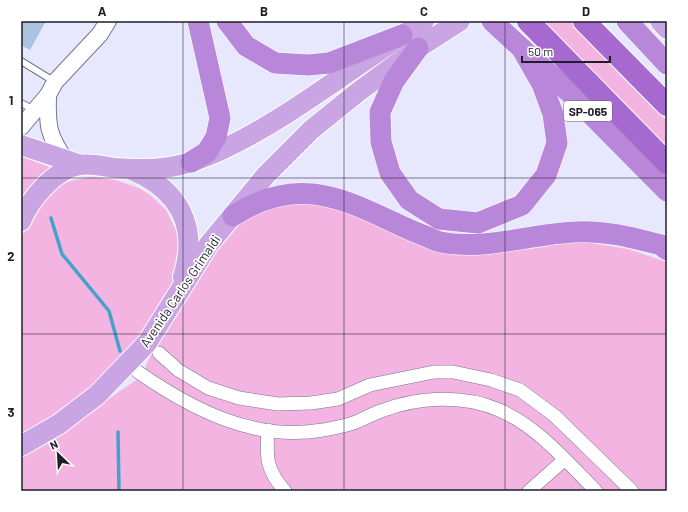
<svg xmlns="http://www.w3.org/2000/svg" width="688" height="512" font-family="Barlow,sans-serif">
<rect width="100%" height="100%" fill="#e7e8fe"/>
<!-- green -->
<g fill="#f3b4e2">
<path d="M 544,21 L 570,21 L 621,76 L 667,121 L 667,147 L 555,35 Z"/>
<path d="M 21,156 L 57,170 L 21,211 Z"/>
<path d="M 92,177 L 115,180 L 139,188 L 150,195 L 166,210 L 180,238 L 176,280 L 147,331 L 102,382 L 21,439 L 21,240 L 31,213 L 60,185 L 70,181 Z"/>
<path d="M 297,199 L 349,211 L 388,232 L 439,242 L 531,249 L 579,241 L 628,249 L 667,262 L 667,491 L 21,491 L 21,458 L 141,377 L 177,296 L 249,206 Z"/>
</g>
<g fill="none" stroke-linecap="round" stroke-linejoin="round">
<!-- stream -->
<g stroke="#45a1c9" stroke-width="3.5">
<path d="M 21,196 L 22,197"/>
<path d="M 51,218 L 62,254 L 109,311 L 120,351"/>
<path d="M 118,432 L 119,491"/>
</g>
</g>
<!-- building -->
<path fill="#acc2e1" d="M 21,21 L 46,21 L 30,50 L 21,45 Z"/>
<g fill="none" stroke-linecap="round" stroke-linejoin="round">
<defs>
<g id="service">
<path d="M 21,61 L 55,82"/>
<path d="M 21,103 L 34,110"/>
</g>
<g id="minor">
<path d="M 159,353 L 178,370 L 208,388 L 239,398 L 278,404 L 311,403 L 338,399 L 370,385 L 434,372 L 453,372 L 491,380 L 520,390 L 555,416 L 632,491"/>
<path d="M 138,372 C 193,410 255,442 323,430 C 334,428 346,426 356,422 C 364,419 372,414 381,411 C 417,397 463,394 499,410 C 537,426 567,462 596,491"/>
<path d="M 268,430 C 266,457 266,470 285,491"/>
<path d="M 529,491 L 564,460"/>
</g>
<g id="tertiary">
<path d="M 48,95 C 47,126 48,135 66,161"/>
<path d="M 21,127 L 48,95 L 55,82 L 100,34 L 108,21"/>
</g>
<g id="primary">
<path d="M 660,21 L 667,29"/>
<path d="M 21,145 L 81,165"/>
<path d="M 132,170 C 179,190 199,226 183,277"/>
<path d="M 21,221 C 30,199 55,169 80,165 C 89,163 107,167 116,168 C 140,170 168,170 191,162 C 225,151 256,133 286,114 C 333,84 377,51 424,21"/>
<path d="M 21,446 L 59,424 L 97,395 L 147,343 L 209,244 L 266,175 L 311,130 L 358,92 L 418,48 L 460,21"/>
</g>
<g id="trunk">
<path d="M 227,21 L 246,46 L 275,63 L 308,65 L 329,63 L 402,35"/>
<path d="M 492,21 L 571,94 L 667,191"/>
<path d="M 627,21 L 667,64"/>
<path d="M 418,48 L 394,81 L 380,112 L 381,142 L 390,173 L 409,200 L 439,219 L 478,223 L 522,205 L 546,175 L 557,143 L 553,114 L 542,84 L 522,49"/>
<path d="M 191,162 L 207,152 L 216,137 L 220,118 L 198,21"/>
<path d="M 233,216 C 256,201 284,191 313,194 C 351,198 385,220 420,234 C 426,236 433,240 440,242 C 485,251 530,234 575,232 C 605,230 633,238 661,245 L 667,250"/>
</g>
<g id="motorway">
<path d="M 528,21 L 667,163"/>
<path d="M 584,21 L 667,105"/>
</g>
</defs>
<!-- service casing -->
<use href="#service" stroke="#737595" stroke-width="8"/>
<!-- minor casing -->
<use href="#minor" stroke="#737595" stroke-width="14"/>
<!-- tertiary casing -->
<use href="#tertiary" stroke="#737595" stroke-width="18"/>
<!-- primary casing -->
<use href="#primary" stroke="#fff" stroke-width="22"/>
<!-- trunk casing -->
<use href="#trunk" stroke="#fff" stroke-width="22"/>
<!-- motorway casing -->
<use href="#motorway" stroke="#fff" stroke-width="24"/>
<!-- service -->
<use href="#service" stroke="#fff" stroke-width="6"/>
<!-- minor -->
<use href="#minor" stroke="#fff" stroke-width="13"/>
<!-- tertiary -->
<use href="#tertiary" stroke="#fff" stroke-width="16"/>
<!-- primary -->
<use href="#primary" stroke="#caa5e3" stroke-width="20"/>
<!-- trunk -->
<use href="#trunk" stroke="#b887da" stroke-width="21"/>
<!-- motorway -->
<use href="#motorway" stroke="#a669d0" stroke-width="22"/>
</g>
<!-- grid -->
<path fill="none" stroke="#1e1e2b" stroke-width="1" stroke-opacity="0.55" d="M 183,21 L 183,491M 344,21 L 344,491M 505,21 L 505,491M 21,178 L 667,178M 21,334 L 667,334"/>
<g text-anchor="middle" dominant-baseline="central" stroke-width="3.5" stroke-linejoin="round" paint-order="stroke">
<!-- shield labels -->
<rect fill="#fff" stroke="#62626b" stroke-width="1" x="564" y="101" width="48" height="20" rx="3"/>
<g font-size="12" font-weight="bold" fill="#1e1e2b">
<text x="588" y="111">SP-065</text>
</g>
<!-- street labels -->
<g font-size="13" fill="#1e1e2b" stroke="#fff">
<text transform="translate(180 291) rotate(-56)">Avenida Carlos Grimaldi</text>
</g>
</g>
<!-- border -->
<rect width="688" height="512" fill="none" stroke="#ffffff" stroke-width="44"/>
<!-- north arrow -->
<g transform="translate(58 454) rotate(335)" stroke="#ffffff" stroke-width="3" paint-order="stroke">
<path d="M0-3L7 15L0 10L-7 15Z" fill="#1e1e2b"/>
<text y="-6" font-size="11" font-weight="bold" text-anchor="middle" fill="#1e1e2b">N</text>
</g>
<!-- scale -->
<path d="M522 56v6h88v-6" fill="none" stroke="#1e1e2b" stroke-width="2"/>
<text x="528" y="56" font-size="12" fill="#1e1e2b" stroke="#ffffff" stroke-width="3" paint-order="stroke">50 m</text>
<rect x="22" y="22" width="644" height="468" fill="none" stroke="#1e1e2b" stroke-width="1.5"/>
<g font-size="13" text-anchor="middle" font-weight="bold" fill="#1e1e2b">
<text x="102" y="16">A</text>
<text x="264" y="16">B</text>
<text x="424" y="16">C</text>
<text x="586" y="16">D</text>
<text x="11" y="105">1</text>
<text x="11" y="261">2</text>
<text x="11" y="417">3</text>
</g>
</svg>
